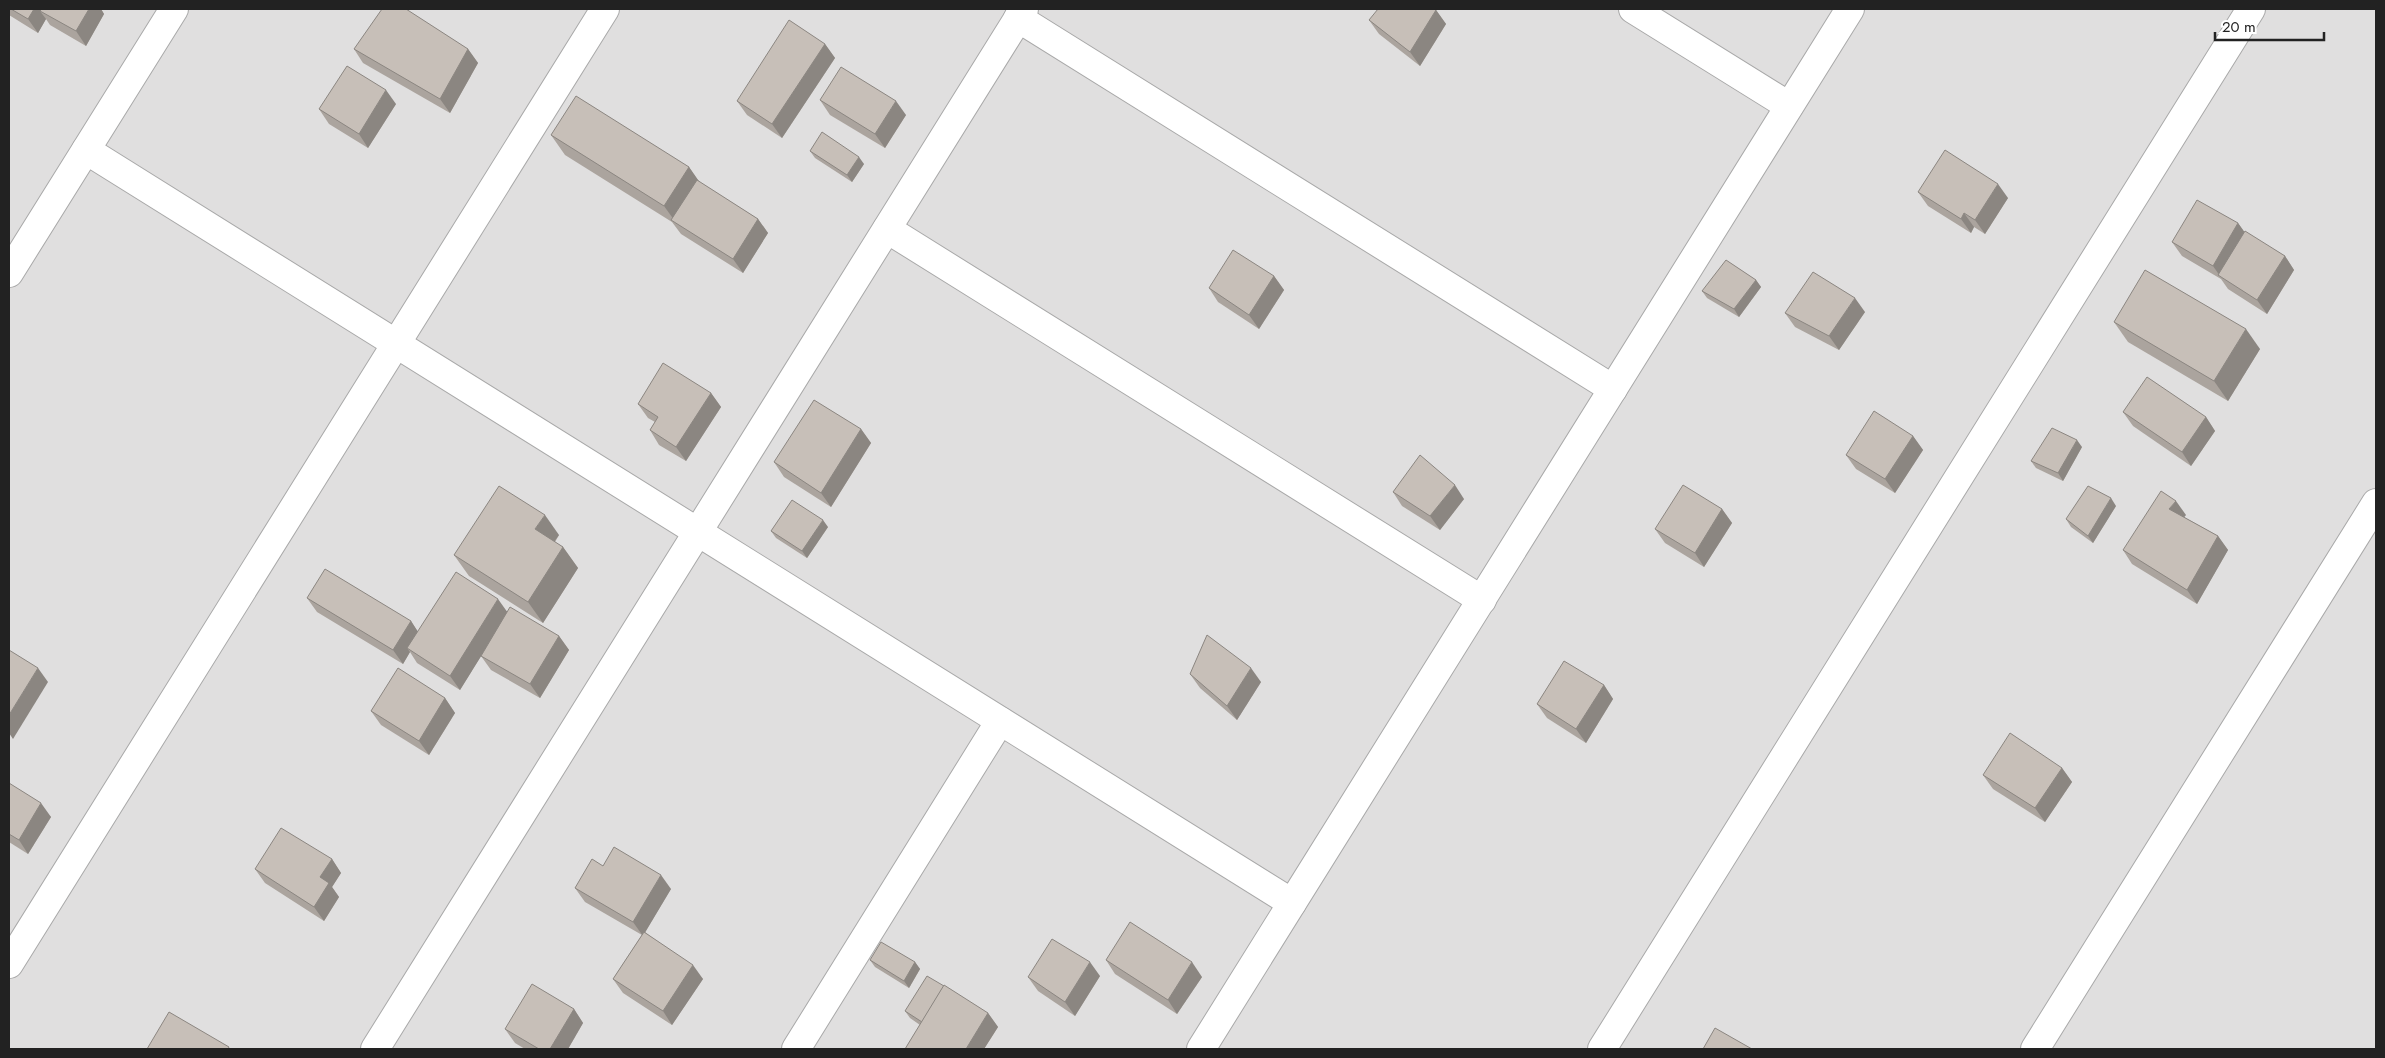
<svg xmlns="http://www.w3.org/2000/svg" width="2385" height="1058" font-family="Jost,sans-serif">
<rect width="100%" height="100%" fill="#f2efe9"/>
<!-- residential -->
<rect fill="#e0dfdf" x="9" y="9" width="2367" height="1040"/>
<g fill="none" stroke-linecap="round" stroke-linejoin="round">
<defs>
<g id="minor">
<path d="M 1633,9 L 1789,106"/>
<path d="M 1018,18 L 1613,389"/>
<path d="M 86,150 L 1292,903"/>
<path d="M 887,229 L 1482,600"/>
<path d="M 9,273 L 174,9"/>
<path d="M 9,964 L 605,9"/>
<path d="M 375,1049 L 1024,9"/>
<path d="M 796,1049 L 1000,721"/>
<path d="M 1201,1049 L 1850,9"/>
<path d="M 1602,1049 L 2251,9"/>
<path d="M 2035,1049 L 2376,503"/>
</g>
</defs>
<!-- minor casing -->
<use href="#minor" stroke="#a9a9a9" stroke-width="30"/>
<!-- minor -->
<use href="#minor" stroke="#fff" stroke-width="28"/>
</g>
<!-- wall -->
<g fill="#aba49e">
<path d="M 9,9 L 101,9 L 104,14 L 86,46 L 50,25 L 46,19 L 38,33 L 9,15 Z"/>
<path d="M 1436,10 L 1446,24 L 1420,66 L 1379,34 L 1369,20 Z"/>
<path d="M 825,44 L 835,58 L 782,138 L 747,115 L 737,101 Z"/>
<path d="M 354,49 L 468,49 L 478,63 L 450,113 L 363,63 Z"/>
<path d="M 820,100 L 906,115 L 885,148 L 830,115 Z"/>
<path d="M 396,104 L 368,148 L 329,124 L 319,109 Z"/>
<path d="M 551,135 L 689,167 L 699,182 L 758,219 L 768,233 L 743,273 L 681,234 L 672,222 L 565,155 Z"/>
<path d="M 810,151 L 864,164 L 852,182 L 815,158 Z"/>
<path d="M 1918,192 L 2008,198 L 1985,234 L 1974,227 L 1971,233 L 1928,206 Z"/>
<path d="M 2238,223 L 2245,233 L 2285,256 L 2294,270 L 2267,314 L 2228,289 L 2221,279 L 2182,256 L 2172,242 Z"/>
<path d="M 1274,276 L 1284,290 L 1259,329 L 1218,302 L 1209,288 Z"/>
<path d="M 1756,280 L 1761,287 L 1739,317 L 1707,298 L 1702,291 Z"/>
<path d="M 1865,312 L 1839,350 L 1795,327 L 1785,313 Z"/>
<path d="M 2114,322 L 2260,349 L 2228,401 L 2128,342 Z"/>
<path d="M 711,393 L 721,407 L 686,461 L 659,445 L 650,430 L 655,422 L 648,418 L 638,404 Z"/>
<path d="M 2123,412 L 2206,417 L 2215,431 L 2191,466 L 2133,426 Z"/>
<path d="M 861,429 L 871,443 L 831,507 L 784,477 L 774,462 Z"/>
<path d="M 1913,436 L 1923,450 L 1895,493 L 1856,469 L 1846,455 Z"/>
<path d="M 2082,447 L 2063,481 L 2036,468 L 2031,461 Z"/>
<path d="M 1393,492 L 1464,499 L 1440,530 L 1402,506 Z"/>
<path d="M 2116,506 L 2093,543 L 2071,527 L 2066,519 Z"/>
<path d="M 1722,509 L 1732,523 L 1704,567 L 1665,543 L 1655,529 Z"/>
<path d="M 2186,515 L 2184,517 L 2218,536 L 2228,550 L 2197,604 L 2132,564 L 2123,550 Z"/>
<path d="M 828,527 L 807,558 L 776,538 L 771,531 Z"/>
<path d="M 559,535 L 555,542 L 563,547 L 578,568 L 543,623 L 469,576 L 454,555 Z"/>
<path d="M 307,598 L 411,621 L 418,632 L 507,611 L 559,636 L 569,650 L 540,698 L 491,670 L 481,656 L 460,690 L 417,663 L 410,652 L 403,664 L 317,612 Z"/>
<path d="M 1190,674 L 1261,682 L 1237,720 L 1200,688 Z"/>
<path d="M 1604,685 L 1613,699 L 1586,743 L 1547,718 L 1537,704 Z"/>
<path d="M 445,698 L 455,713 L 429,755 L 381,725 L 371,711 Z"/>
<path d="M 2062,768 L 2072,782 L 2045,822 L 1993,789 L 1983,775 Z"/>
<path d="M 9,783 L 51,817 L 28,854 L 9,842 Z"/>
<path d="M 332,859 L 341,873 L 332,887 L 339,897 L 324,921 L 265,883 L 255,869 Z"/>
<path d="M 603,866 L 671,889 L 645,932 L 703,979 L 672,1025 L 623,993 L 613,979 L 642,935 L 585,902 L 575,888 Z"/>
<path d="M 870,960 L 915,962 L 920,969 L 909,988 L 875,967 Z"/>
<path d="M 1106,960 L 1202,977 L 1177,1014 L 1115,974 Z"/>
<path d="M 1100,976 L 1075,1016 L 1038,991 L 1028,977 Z"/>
<path d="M 574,1009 L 583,1023 L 568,1049 L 525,1049 L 515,1043 L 505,1029 Z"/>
<path d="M 905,1011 L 988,1013 L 998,1027 L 984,1049 L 905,1049 L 920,1025 L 910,1018 Z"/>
</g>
<!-- shaded-wall -->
<g fill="#8b8681">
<path d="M 34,9 L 52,9 L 40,11 L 46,19 L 38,33 L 28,19 Z"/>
<path d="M 89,9 L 101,9 L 104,14 L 86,46 L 76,31 Z"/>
<path d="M 1436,10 L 1446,24 L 1420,66 L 1410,52 Z"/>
<path d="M 825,44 L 835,58 L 782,138 L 772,124 Z"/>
<path d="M 468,49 L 478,63 L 450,113 L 440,99 Z"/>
<path d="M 386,90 L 396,104 L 368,148 L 359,134 Z"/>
<path d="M 896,101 L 906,115 L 885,148 L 875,134 Z"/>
<path d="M 859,157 L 864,164 L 852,182 L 847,175 Z"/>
<path d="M 689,167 L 703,187 L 677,224 L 664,206 Z"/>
<path d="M 1998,184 L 2008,198 L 1985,234 L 1975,220 Z"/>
<path d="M 1964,213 L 1974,227 L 1971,233 L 1961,219 Z"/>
<path d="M 758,219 L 768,233 L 743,273 L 733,259 Z"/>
<path d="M 2238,223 L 2248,237 L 2220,276 L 2213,266 Z"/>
<path d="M 2285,256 L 2294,270 L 2267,314 L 2257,300 Z"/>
<path d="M 1274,276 L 1284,290 L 1259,329 L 1249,315 Z"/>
<path d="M 1756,280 L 1761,287 L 1739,317 L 1734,309 Z"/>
<path d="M 1855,298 L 1865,312 L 1839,350 L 1829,336 Z"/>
<path d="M 2246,329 L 2260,349 L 2228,401 L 2214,381 Z"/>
<path d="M 711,393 L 721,407 L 686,461 L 676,447 Z"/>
<path d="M 2206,417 L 2215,431 L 2191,466 L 2182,452 Z"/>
<path d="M 861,429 L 871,443 L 831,507 L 821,493 Z"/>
<path d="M 1913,436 L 1923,450 L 1895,493 L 1885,479 Z"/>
<path d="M 2077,440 L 2082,447 L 2063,481 L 2058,473 Z"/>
<path d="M 1455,485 L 1464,499 L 1440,530 L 1430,516 Z"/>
<path d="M 2111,498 L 2116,506 L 2093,543 L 2088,536 Z"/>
<path d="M 2176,501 L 2186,515 L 2179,523 L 2169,509 Z"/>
<path d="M 1722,509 L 1732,523 L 1704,567 L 1695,553 Z"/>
<path d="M 545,515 L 559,535 L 549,549 L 535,529 Z"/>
<path d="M 823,520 L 828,527 L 807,558 L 802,551 Z"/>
<path d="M 2218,536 L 2228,550 L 2197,604 L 2187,590 Z"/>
<path d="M 563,547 L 578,568 L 543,623 L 528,602 Z"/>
<path d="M 498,599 L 508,613 L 460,690 L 450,676 Z"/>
<path d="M 411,621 L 420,635 L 407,648 L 410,652 L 403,664 L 393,650 Z"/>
<path d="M 559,636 L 569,650 L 540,698 L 530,684 Z"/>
<path d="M 38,668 L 48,682 L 13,739 L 9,733 L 9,715 Z"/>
<path d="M 1251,668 L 1261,682 L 1237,720 L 1227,706 Z"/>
<path d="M 1604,685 L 1613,699 L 1586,743 L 1576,729 Z"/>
<path d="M 445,698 L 455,713 L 429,755 L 419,741 Z"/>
<path d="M 2062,768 L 2072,782 L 2045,822 L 2035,808 Z"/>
<path d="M 41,803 L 51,817 L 28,854 L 19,840 Z"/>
<path d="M 332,859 L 341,873 L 332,887 L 339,897 L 324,921 L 314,907 L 320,877 Z"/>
<path d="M 661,875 L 671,889 L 643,936 L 633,922 Z"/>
<path d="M 915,962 L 920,969 L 909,988 L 904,981 Z"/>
<path d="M 1090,962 L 1100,976 L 1075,1016 L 1065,1002 Z"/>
<path d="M 1192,962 L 1202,977 L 1177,1014 L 1168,1000 Z"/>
<path d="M 693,965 L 703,979 L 672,1025 L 663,1011 Z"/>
<path d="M 574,1009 L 583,1023 L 568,1049 L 550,1049 Z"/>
<path d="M 988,1013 L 998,1027 L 984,1049 L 966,1049 Z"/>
</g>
<!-- building -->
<g fill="#c7bfb8" stroke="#8b8681">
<path d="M 11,9 L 34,9 L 28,19 Z"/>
<path d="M 42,9 L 89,9 L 76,31 L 40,11 Z"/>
<path d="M 382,9 L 406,9 L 468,49 L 440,99 L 354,49 Z"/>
<path d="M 1378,9 L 1434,9 L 1436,10 L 1410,52 L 1369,20 Z"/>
<path d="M 789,20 L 825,44 L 772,124 L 737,101 Z"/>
<path d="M 347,66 L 386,90 L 359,134 L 319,109 Z"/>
<path d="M 841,67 L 896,101 L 875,134 L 820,100 Z"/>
<path d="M 576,96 L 689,167 L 664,206 L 551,135 Z"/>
<path d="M 822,132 L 859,157 L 847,175 L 810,151 Z"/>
<path d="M 1945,150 L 1998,184 L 1975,220 L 1964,213 L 1961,219 L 1918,192 Z"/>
<path d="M 697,180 L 758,219 L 733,259 L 671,220 Z"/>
<path d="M 2197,200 L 2238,223 L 2213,266 L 2172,242 Z"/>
<path d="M 2245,231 L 2285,256 L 2257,300 L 2218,275 Z"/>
<path d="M 1233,250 L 1274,276 L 1249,315 L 1209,288 Z"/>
<path d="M 1726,260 L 1756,280 L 1734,309 L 1702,291 Z"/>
<path d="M 2145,270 L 2246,329 L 2214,381 L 2114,322 Z"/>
<path d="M 1813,272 L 1855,298 L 1829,336 L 1785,313 Z"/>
<path d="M 663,363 L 711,393 L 676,447 L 650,430 L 658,417 L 638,404 Z"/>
<path d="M 2147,377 L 2206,417 L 2182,452 L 2123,412 Z"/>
<path d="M 814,400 L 861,429 L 821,493 L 774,462 Z"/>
<path d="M 1874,411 L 1913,436 L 1885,479 L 1846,455 Z"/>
<path d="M 2052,428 L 2077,440 L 2058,473 L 2031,461 Z"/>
<path d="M 1420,455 L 1455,485 L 1430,516 L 1393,492 Z"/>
<path d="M 1683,485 L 1722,509 L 1695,553 L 1655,529 Z"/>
<path d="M 499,486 L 545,515 L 535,529 L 563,547 L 528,602 L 454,555 Z"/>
<path d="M 2088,486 L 2111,498 L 2088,536 L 2066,519 Z"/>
<path d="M 2161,491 L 2176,501 L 2169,509 L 2218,536 L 2187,590 L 2123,550 Z"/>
<path d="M 792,500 L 823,520 L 802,551 L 771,531 Z"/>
<path d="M 325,569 L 411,621 L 393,650 L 307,598 Z"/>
<path d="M 456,572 L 498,599 L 450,676 L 407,648 Z"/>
<path d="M 510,607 L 559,636 L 530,684 L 481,656 Z"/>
<path d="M 1207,635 L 1251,668 L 1227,706 L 1190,674 Z"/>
<path d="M 9,650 L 38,668 L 9,715 Z"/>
<path d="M 1564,661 L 1604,685 L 1576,729 L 1537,704 Z"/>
<path d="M 398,668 L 445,698 L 419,741 L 371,711 Z"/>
<path d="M 2010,733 L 2062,768 L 2035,808 L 1983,775 Z"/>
<path d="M 9,783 L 41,803 L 19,840 L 9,834 Z"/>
<path d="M 281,828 L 332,859 L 320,877 L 329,883 L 314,907 L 255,869 Z"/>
<path d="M 614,847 L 661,875 L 633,922 L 575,888 L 592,859 L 603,866 Z"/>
<path d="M 1130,922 L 1192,962 L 1168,1000 L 1106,960 Z"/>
<path d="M 644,932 L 693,965 L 663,1011 L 613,979 Z"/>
<path d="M 1052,939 L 1090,962 L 1065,1002 L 1028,977 Z"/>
<path d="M 881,942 L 915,962 L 904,981 L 870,960 Z"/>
<path d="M 927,976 L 944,986 L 922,1022 L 905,1011 Z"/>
<path d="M 532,984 L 574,1009 L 550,1049 L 539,1049 L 505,1029 Z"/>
<path d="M 944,985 L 988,1013 L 966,1049 L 905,1049 Z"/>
<path d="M 169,1012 L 229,1047 L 228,1049 L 147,1049 Z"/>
<path d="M 1715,1028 L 1752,1049 L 1703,1049 Z"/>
</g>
<!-- border -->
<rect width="2385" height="1058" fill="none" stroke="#222222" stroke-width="20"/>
<!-- scale -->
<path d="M2215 32v8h109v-8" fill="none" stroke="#222222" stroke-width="2.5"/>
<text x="2222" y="32" font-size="15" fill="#222222" stroke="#ffffff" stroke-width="4" paint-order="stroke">20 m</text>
</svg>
